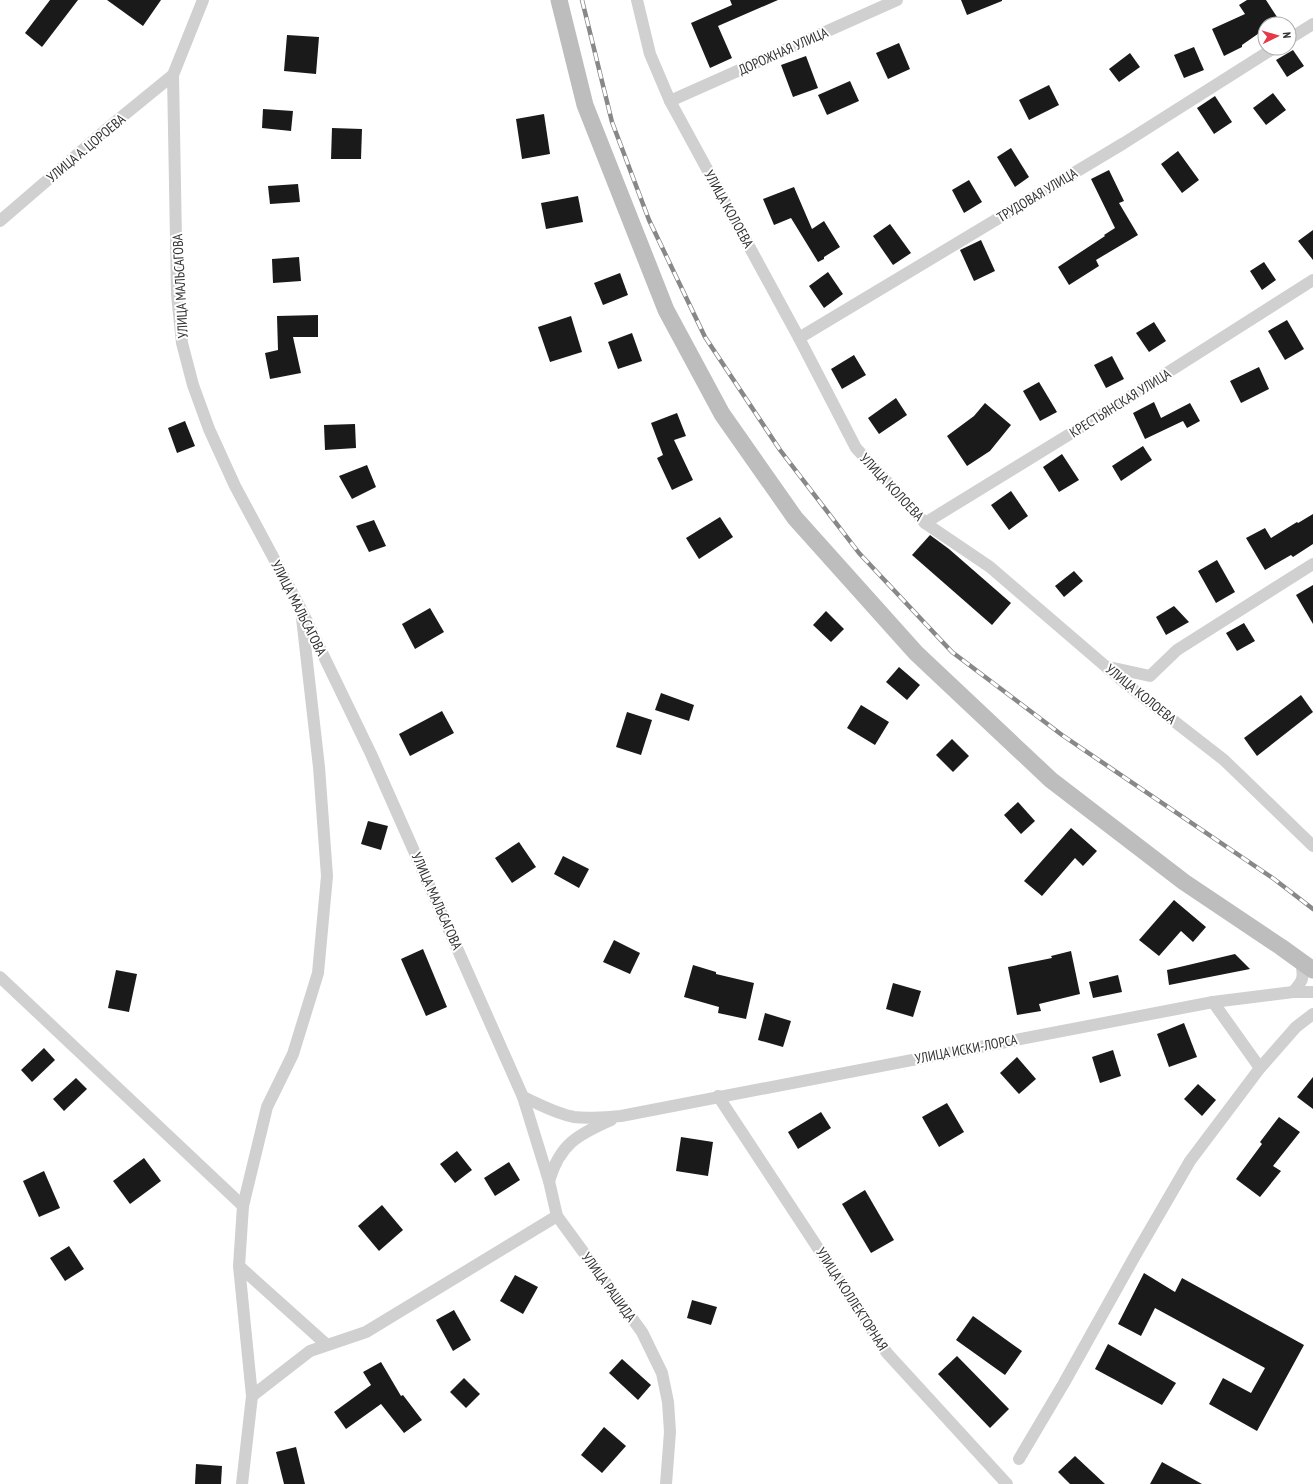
<svg xmlns="http://www.w3.org/2000/svg" width="1313" height="1484" font-family="'PT Sans Narrow',sans-serif">
<rect width="100%" height="100%" fill="#fff"/>
<!-- building -->
<g fill="#1a1a1a">
<path d="M 50,0 L 78,0 L 42,47 L 25,33 Z"/>
<path d="M 107,0 L 161,0 L 143,26 Z"/>
<path d="M 730,0 L 778,0 L 718,26 L 732,58 L 710,68 L 691,23 L 732,5 Z"/>
<path d="M 961,0 L 1002,0 L 1002,1 L 967,15 Z"/>
<path d="M 1247,0 L 1266,0 L 1279,20 L 1273,24 L 1265,24 L 1265,29 L 1242,45 L 1242,47 L 1224,56 L 1212,29 L 1245,14 L 1239,5 Z"/>
<path d="M 287,35 L 319,37 L 316,74 L 284,71 Z"/>
<path d="M 899,43 L 910,69 L 888,79 L 876,53 Z"/>
<path d="M 1194,47 L 1204,70 L 1184,78 L 1174,55 Z"/>
<path d="M 1293,50 L 1304,66 L 1287,77 L 1276,60 Z"/>
<path d="M 1130,53 L 1140,67 L 1119,82 L 1109,69 Z"/>
<path d="M 806,56 L 818,88 L 793,97 L 781,65 Z"/>
<path d="M 850,81 L 859,101 L 827,115 L 818,95 Z"/>
<path d="M 1049,85 L 1059,105 L 1029,120 L 1019,100 Z"/>
<path d="M 1273,93 L 1286,110 L 1266,125 L 1253,108 Z"/>
<path d="M 1215,96 L 1232,122 L 1214,134 L 1197,108 Z"/>
<path d="M 263,109 L 293,111 L 291,131 L 262,128 Z"/>
<path d="M 544,114 L 550,154 L 522,159 L 516,119 Z"/>
<path d="M 332,128 L 362,129 L 361,159 L 331,159 Z"/>
<path d="M 1011,148 L 1029,177 L 1015,187 L 997,157 Z"/>
<path d="M 1178,151 L 1199,180 L 1182,193 L 1161,164 Z"/>
<path d="M 1109,170 L 1124,201 L 1119,203 L 1138,235 L 1096,260 L 1099,266 L 1069,285 L 1058,267 L 1105,236 L 1104,235 L 1115,228 L 1091,179 Z"/>
<path d="M 969,180 L 982,202 L 964,213 L 952,190 Z"/>
<path d="M 298,184 L 300,202 L 270,204 L 268,186 Z"/>
<path d="M 794,187 L 812,229 L 824,221 L 840,247 L 824,257 L 824,259 L 818,262 L 791,218 L 774,225 L 763,199 Z"/>
<path d="M 578,196 L 583,222 L 546,229 L 541,203 Z"/>
<path d="M 890,224 L 911,253 L 893,265 L 873,236 Z"/>
<path d="M 1313,230 L 1313,260 L 1298,241 Z"/>
<path d="M 981,240 L 995,271 L 974,281 L 960,250 Z"/>
<path d="M 299,257 L 301,281 L 273,283 L 272,259 Z"/>
<path d="M 1264,262 L 1276,280 L 1262,290 L 1250,271 Z"/>
<path d="M 828,272 L 843,294 L 824,308 L 809,286 Z"/>
<path d="M 620,273 L 628,295 L 603,305 L 594,283 Z"/>
<path d="M 318,315 L 318,337 L 293,337 L 301,373 L 270,379 L 265,353 L 278,350 L 277,316 Z"/>
<path d="M 571,316 L 582,352 L 550,362 L 538,327 Z"/>
<path d="M 1287,320 L 1304,349 L 1285,360 L 1268,331 Z"/>
<path d="M 1154,322 L 1166,341 L 1149,352 L 1136,333 Z"/>
<path d="M 632,333 L 642,361 L 618,369 L 608,342 Z"/>
<path d="M 854,355 L 866,375 L 842,389 L 831,369 Z"/>
<path d="M 1112,356 L 1124,379 L 1106,388 L 1094,365 Z"/>
<path d="M 1259,367 L 1269,389 L 1241,403 L 1230,381 Z"/>
<path d="M 1039,382 L 1057,412 L 1040,421 L 1023,391 Z"/>
<path d="M 896,398 L 907,415 L 879,434 L 868,418 Z"/>
<path d="M 1154,402 L 1161,418 L 1190,403 L 1200,421 L 1187,428 L 1183,421 L 1145,439 L 1133,413 Z"/>
<path d="M 985,403 L 1011,425 L 990,451 L 967,466 L 947,436 L 974,416 Z"/>
<path d="M 677,413 L 686,436 L 674,440 L 693,480 L 672,490 L 657,458 L 663,455 L 651,423 Z"/>
<path d="M 185,421 L 195,446 L 177,453 L 168,428 Z"/>
<path d="M 355,424 L 356,448 L 325,450 L 324,425 Z"/>
<path d="M 1143,446 L 1152,460 L 1121,481 L 1112,466 Z"/>
<path d="M 1062,454 L 1079,480 L 1059,492 L 1043,467 Z"/>
<path d="M 367,465 L 376,487 L 352,499 L 339,476 Z"/>
<path d="M 1011,491 L 1028,516 L 1009,530 L 991,505 Z"/>
<path d="M 1313,514 L 1313,544 L 1293,557 L 1291,555 L 1265,570 L 1246,538 L 1265,528 L 1271,538 L 1297,522 L 1298,523 Z"/>
<path d="M 720,517 L 733,537 L 699,559 L 686,538 Z"/>
<path d="M 374,520 L 386,546 L 369,552 L 356,526 Z"/>
<path d="M 930,535 L 949,549 L 1011,603 L 992,625 L 912,555 Z"/>
<path d="M 1217,560 L 1235,592 L 1216,603 L 1198,571 Z"/>
<path d="M 1074,571 L 1083,581 L 1064,597 L 1055,586 Z"/>
<path d="M 1313,585 L 1313,624 L 1296,595 Z"/>
<path d="M 1174,606 L 1189,622 L 1166,635 L 1156,617 Z"/>
<path d="M 430,608 L 444,632 L 415,649 L 402,624 Z"/>
<path d="M 826,611 L 844,629 L 831,642 L 813,625 Z"/>
<path d="M 1244,623 L 1255,641 L 1237,651 L 1226,633 Z"/>
<path d="M 899,667 L 920,685 L 907,700 L 886,682 Z"/>
<path d="M 661,693 L 694,705 L 689,721 L 655,710 Z"/>
<path d="M 1301,695 L 1313,712 L 1257,756 L 1244,738 Z"/>
<path d="M 861,705 L 889,722 L 875,745 L 847,728 Z"/>
<path d="M 442,711 L 454,733 L 410,756 L 399,734 Z"/>
<path d="M 627,712 L 652,720 L 641,755 L 616,747 Z"/>
<path d="M 952,739 L 969,756 L 953,772 L 936,755 Z"/>
<path d="M 1018,802 L 1035,821 L 1021,834 L 1004,815 Z"/>
<path d="M 368,821 L 388,826 L 381,850 L 361,844 Z"/>
<path d="M 1071,828 L 1097,851 L 1083,866 L 1075,858 L 1042,896 L 1024,881 Z"/>
<path d="M 519,842 L 536,867 L 512,883 L 495,858 Z"/>
<path d="M 563,856 L 589,869 L 579,888 L 554,874 Z"/>
<path d="M 1174,900 L 1206,927 L 1193,942 L 1181,931 L 1159,956 L 1139,940 Z"/>
<path d="M 614,940 L 640,953 L 630,974 L 603,962 Z"/>
<path d="M 423,949 L 447,1007 L 426,1016 L 401,959 Z"/>
<path d="M 1071,951 L 1080,994 L 1039,1004 L 1041,1011 L 1017,1015 L 1008,967 L 1052,958 L 1051,956 Z"/>
<path d="M 1235,954 L 1250,969 L 1169,985 L 1167,970 Z"/>
<path d="M 693,965 L 716,972 L 716,974 L 754,983 L 746,1019 L 718,1013 L 719,1007 L 684,997 Z"/>
<path d="M 116,970 L 137,974 L 129,1012 L 108,1008 Z"/>
<path d="M 1118,975 L 1122,992 L 1093,998 L 1089,982 Z"/>
<path d="M 893,983 L 921,991 L 913,1017 L 886,1009 Z"/>
<path d="M 765,1013 L 791,1021 L 783,1047 L 758,1040 Z"/>
<path d="M 1184,1023 L 1197,1057 L 1169,1067 L 1157,1034 Z"/>
<path d="M 44,1048 L 55,1060 L 32,1082 L 21,1070 Z"/>
<path d="M 1113,1050 L 1121,1076 L 1100,1083 L 1092,1057 Z"/>
<path d="M 1017,1057 L 1036,1079 L 1019,1094 L 1000,1073 Z"/>
<path d="M 1313,1077 L 1313,1109 L 1297,1097 Z"/>
<path d="M 76,1078 L 87,1089 L 64,1111 L 53,1099 Z"/>
<path d="M 1198,1084 L 1216,1100 L 1202,1116 L 1184,1099 Z"/>
<path d="M 947,1103 L 964,1132 L 939,1147 L 922,1117 Z"/>
<path d="M 821,1112 L 831,1128 L 798,1149 L 788,1132 Z"/>
<path d="M 1279,1117 L 1300,1132 L 1273,1166 L 1281,1171 L 1260,1197 L 1236,1179 L 1262,1144 L 1260,1142 Z"/>
<path d="M 681,1137 L 713,1142 L 708,1176 L 676,1171 Z"/>
<path d="M 457,1151 L 472,1170 L 455,1183 L 440,1164 Z"/>
<path d="M 144,1158 L 161,1181 L 130,1204 L 113,1181 Z"/>
<path d="M 509,1162 L 520,1180 L 495,1196 L 484,1178 Z"/>
<path d="M 44,1171 L 60,1208 L 39,1217 L 23,1181 Z"/>
<path d="M 865,1190 L 894,1240 L 871,1253 L 842,1204 Z"/>
<path d="M 382,1205 L 403,1230 L 379,1251 L 358,1226 Z"/>
<path d="M 69,1246 L 84,1269 L 65,1281 L 50,1258 Z"/>
<path d="M 1144,1273 L 1175,1292 L 1182,1278 L 1304,1345 L 1257,1431 L 1209,1404 L 1223,1378 L 1251,1393 L 1265,1368 L 1155,1308 L 1141,1336 L 1118,1324 Z"/>
<path d="M 515,1275 L 538,1287 L 523,1314 L 500,1301 Z"/>
<path d="M 692,1300 L 717,1307 L 711,1325 L 687,1318 Z"/>
<path d="M 454,1310 L 471,1340 L 453,1351 L 436,1320 Z"/>
<path d="M 973,1316 L 1022,1351 L 1005,1375 L 956,1340 Z"/>
<path d="M 1108,1344 L 1176,1383 L 1162,1405 L 1095,1369 Z"/>
<path d="M 957,1356 L 1009,1409 L 990,1428 L 938,1374 Z"/>
<path d="M 622,1359 L 651,1385 L 638,1400 L 609,1373 Z"/>
<path d="M 381,1362 L 401,1396 L 403,1395 L 422,1420 L 404,1433 L 381,1404 L 346,1429 L 334,1412 L 371,1385 L 363,1372 Z"/>
<path d="M 464,1378 L 480,1394 L 466,1408 L 450,1392 Z"/>
<path d="M 604,1427 L 626,1446 L 602,1473 L 581,1455 Z"/>
<path d="M 296,1447 L 305,1484 L 284,1484 L 276,1452 Z"/>
<path d="M 1075,1456 L 1105,1484 L 1070,1484 L 1058,1472 Z"/>
<path d="M 1162,1462 L 1202,1484 L 1150,1484 Z"/>
<path d="M 196,1464 L 222,1466 L 221,1484 L 195,1484 Z"/>
</g>
<g fill="none" stroke-linecap="round" stroke-linejoin="round">
<!-- street -->
<g stroke="#d0d0d0" stroke-width="12">
<path d="M 203,0 L 173,75 L 177,295 L 182,343 L 193,385 L 209,429 L 235,486 L 301,609 L 371,754 L 523,1097 C 539,1104 556,1114 574,1117 C 589,1119 606,1117 621,1116 L 1213,1002 L 1293,992 L 1313,992"/>
<path d="M 637,0 L 650,54 L 670,101 L 799,338 L 856,448 L 925,523 L 990,567 L 1125,683 L 1224,760 L 1313,846"/>
<path d="M 1289,39 L 1313,24"/>
<path d="M 670,101 L 897,0"/>
<path d="M 0,221 L 108,128 L 173,75"/>
<path d="M 799,338 L 1124,143 L 1274,48"/>
<path d="M 925,523 L 1096,418 L 1313,280"/>
<path d="M 1109,667 L 1150,676 L 1177,650 L 1313,564"/>
<path d="M 0,977 L 243,1206"/>
<path d="M 1293,992 C 1304,980 1304,977 1301,962"/>
<path d="M 1213,1002 L 1260,1068"/>
<path d="M 718,1096 L 887,1353 L 1007,1484"/>
<path d="M 523,1097 L 549,1181 L 557,1216 L 642,1332 L 662,1373 L 668,1402 L 670,1432 L 666,1484"/>
<path d="M 549,1181 C 560,1144 577,1135 611,1120"/>
<path d="M 239,1266 L 327,1345"/>
<path d="M 252,1396 L 310,1351 L 366,1332 L 557,1216"/>
<path d="M 1019,1459 L 1064,1383 L 1136,1254 L 1190,1161 L 1260,1068 L 1296,1027 L 1313,1014"/>
<path d="M 242,1484 L 252,1396 L 239,1266 L 243,1206 L 267,1107 L 293,1054 L 318,973 L 327,876 L 319,767 L 302,618"/>
</g>
<!-- secondary -->
<path stroke="#bdbdbd" stroke-width="17" d="M 559,0 L 585,105 L 666,310 L 722,414 L 795,518 L 916,653 L 1051,780 L 1184,882 L 1281,947 L 1313,970"/>
<defs>
<path id="rail" d="M 582,0 L 612,122 L 649,220 L 705,337 L 780,450 L 859,553 L 952,652 L 1062,735 L 1274,879 L 1313,909"/>
</defs>
<!-- rail casing -->
<use href="#rail" stroke="#888" stroke-width="4.5"/>
<!-- rail -->
<use href="#rail" stroke="#fff" stroke-width="3" stroke-dasharray="9" stroke-linecap="butt"/>
</g>
<g text-anchor="middle" dominant-baseline="central" stroke-width="4" stroke-linejoin="round" paint-order="stroke">
<!-- street labels -->
<g font-size="14" fill="#333" stroke="#fff">
<text transform="translate(783 51) rotate(-24)">ДОРОЖНАЯ УЛИЦА</text>
<text transform="translate(86 148) rotate(-40)">УЛИЦА А. ЦОРОЕВА</text>
<text transform="translate(1037 195) rotate(-31)">ТРУДОВАЯ УЛИЦА</text>
<text transform="translate(729 209) rotate(61)">УЛИЦА КОЛОЕВА</text>
<text transform="translate(180 286) rotate(-93)">УЛИЦА МАЛЬСАГОВА</text>
<text transform="translate(1120 403) rotate(-32)">КРЕСТЬЯНСКАЯ УЛИЦА</text>
<text transform="translate(892 487) rotate(47)">УЛИЦА КОЛОЕВА</text>
<text transform="translate(299 608) rotate(63)">УЛИЦА МАЛЬСАГОВА</text>
<text transform="translate(1141 694) rotate(39)">УЛИЦА КОЛОЕВА</text>
<text transform="translate(437 901) rotate(66)">УЛИЦА МАЛЬСАГОВА</text>
<text transform="translate(966 1049) rotate(-11)">УЛИЦА ИСКИ-ЛОРСА</text>
<text transform="translate(609 1287) rotate(54)">УЛИЦА РАШИДА</text>
<text transform="translate(852 1299) rotate(57)">УЛИЦА КОЛЛЕКТОРНАЯ</text>
</g>
</g>
<!-- north arrow -->
<g transform="translate(1277 36) rotate(85)"><circle r="19" fill="#ffffff" stroke="#adadad"/>
<path d="M0-3L7 15L0 10L-7 15Z" fill="#e63946"/>
<text y="-6" font-size="11" font-weight="bold" text-anchor="middle" fill="#333333">N</text>
</g>
</svg>
